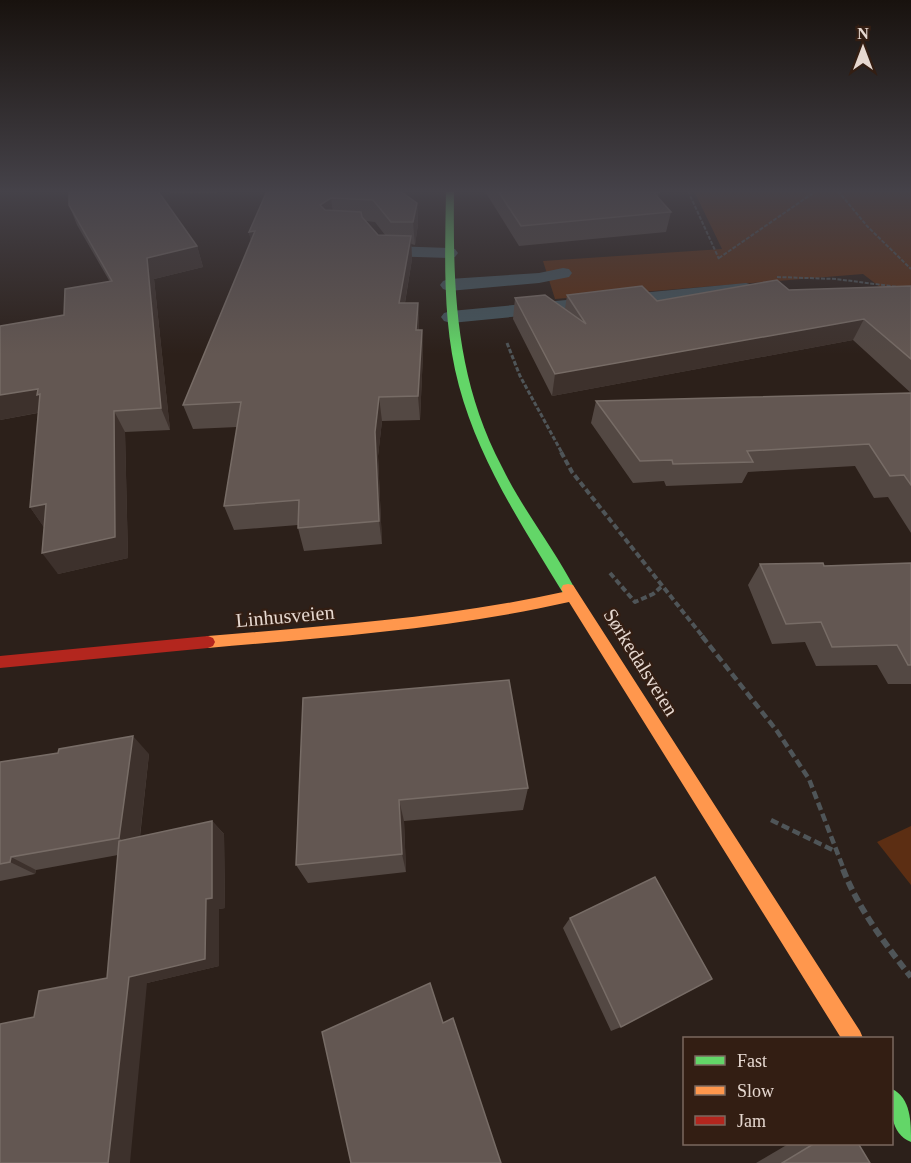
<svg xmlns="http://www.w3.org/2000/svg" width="911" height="1163" font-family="Georgia,serif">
<rect width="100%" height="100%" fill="#2c201a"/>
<!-- green -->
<g fill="#5c2e13">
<path d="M 694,191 L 911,191 L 911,311 L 863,274 L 555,299 L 543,261 L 722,249 Z"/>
<path d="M 911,826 L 911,885 L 877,842 Z"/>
</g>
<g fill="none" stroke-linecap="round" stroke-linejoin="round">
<!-- path-far4 -->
<g stroke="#4f5558" stroke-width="2" stroke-dasharray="4 1.5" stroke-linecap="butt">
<path d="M 688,191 L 719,259"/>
<path d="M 838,191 L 867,226 L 911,269"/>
<path d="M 719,258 L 816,191"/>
<path d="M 777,277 L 836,279 L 898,287"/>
</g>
<!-- path-far3 -->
<path stroke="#4f5558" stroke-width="3" stroke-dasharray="4.5 2" stroke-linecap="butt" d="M 507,343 L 520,376 L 562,453"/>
<!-- path-far2 -->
<g stroke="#4f5558" stroke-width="4" stroke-dasharray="6 3" stroke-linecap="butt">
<path d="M 561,452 L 572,472 L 703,637"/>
<path d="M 610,573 L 635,602 L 653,594 L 661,587"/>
</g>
<!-- path-far1 -->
<g stroke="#4f5558" stroke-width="4.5" stroke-dasharray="8 4" stroke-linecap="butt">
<path d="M 702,636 L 777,731 L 809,779 L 844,870"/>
<path d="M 771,820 L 837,852"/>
</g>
<!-- path -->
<path stroke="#4f5558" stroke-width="6" stroke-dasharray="9 4.5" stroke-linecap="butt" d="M 843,869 C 858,908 885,944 911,977"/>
<!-- lane -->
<g fill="#45555c" fill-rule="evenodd">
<path d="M 377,236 L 383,237 L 391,246 L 449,248 L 455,249 L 458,253 L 455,257 L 449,258 L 386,256 L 380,255 L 369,241 Z"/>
<path d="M 563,268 L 569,269 L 572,273 L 569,277 L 539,283 L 449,291 L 443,289 L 440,285 L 443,281 L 449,279 L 539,273 Z"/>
<path d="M 746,283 L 753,285 L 755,289 L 753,293 L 451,323 L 444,321 L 441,317 L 444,313 L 451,311 Z"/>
</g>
<!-- fast -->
<g fill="#63d668" fill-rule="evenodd">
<path d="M 446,191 L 454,191 C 453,290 455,377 502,467 C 523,510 553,547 575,589 L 573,593 L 563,593 C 523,527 479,461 459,386 C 442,323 445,256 446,191 Z"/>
<path d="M 892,1089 C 911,1098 911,1122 911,1142 C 890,1134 890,1108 892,1089 Z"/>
</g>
<!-- slow -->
<path fill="#ff974d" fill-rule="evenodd" d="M 568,584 L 573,585 L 860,1031 L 863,1038 L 841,1038 L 569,602 C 450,629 329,637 208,648 L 203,646 L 201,642 L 203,638 L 208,636 C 327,626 446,618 563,592 L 561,589 L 563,585 Z"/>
<!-- jam -->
<path fill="#b3261e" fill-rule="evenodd" d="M 208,636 L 213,638 L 215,642 L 213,646 L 208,648 L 0,668 L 0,656 Z"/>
</g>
<!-- wall -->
<g fill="#534843" fill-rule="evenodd">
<path d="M 169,191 L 218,191 L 217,193 L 170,193 Z"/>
<path d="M 267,191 L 417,203 L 418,224 L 415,245 L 411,244 L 412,259 L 405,303 L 418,303 L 419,330 L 422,330 L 423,353 L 420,420 L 382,421 L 378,456 L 382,544 L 304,551 L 298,528 L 298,525 L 234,530 L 224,506 L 237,427 L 193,429 L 183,405 L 251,241 L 249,232 ZM 366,221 L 375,222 L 385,235 L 378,235 Z"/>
<path d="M 486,191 L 658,191 L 659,192 L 658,197 L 671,212 L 666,232 L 519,246 L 486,193 Z"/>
<path d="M 69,205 L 197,246 L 203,267 L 154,279 L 170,430 L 125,432 L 128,558 L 58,574 L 44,527 L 30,507 L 38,413 L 0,420 L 64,315 L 110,282 L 77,225 Z"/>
<path d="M 911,286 L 911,393 L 853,340 L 552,396 L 513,319 L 515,298 L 565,309 L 567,295 L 657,301 L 789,290 Z"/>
<path d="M 911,393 L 911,533 L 888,497 L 874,498 L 855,466 L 748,472 L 742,483 L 666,486 L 664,481 L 633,483 L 591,423 L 596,401 Z"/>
<path d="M 911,563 L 911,684 L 888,684 L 877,665 L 816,666 L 805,642 L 772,644 L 748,585 L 760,564 L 824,566 Z"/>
<path d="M 303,698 L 528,788 L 523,810 L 404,821 L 406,872 L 308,883 L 296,865 Z"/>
<path d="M 149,754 L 140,837 L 212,821 L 224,834 L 225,908 L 219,909 L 219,966 L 147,983 L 34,1017 L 107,978 L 118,855 L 36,870 L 35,874 L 0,881 L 0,762 Z"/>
<path d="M 570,918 L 621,1027 L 611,1031 L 563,928 Z"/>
<path d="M 790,1143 L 858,1143 L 870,1163 L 756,1163 Z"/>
</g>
<!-- shaded-wall -->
<g fill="#3d312c">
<path d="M 331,198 L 334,220 L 324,227 L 320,205 Z"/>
<path d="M 417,203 L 418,224 L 415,245 L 413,222 Z"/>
<path d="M 255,231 L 254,255 L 249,232 Z"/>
<path d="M 411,236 L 412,259 L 401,326 L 399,303 Z"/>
<path d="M 197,246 L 203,267 L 154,279 L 170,430 L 161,408 L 147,258 Z"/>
<path d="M 418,303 L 419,326 L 417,353 L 416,330 Z"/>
<path d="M 864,319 L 853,340 L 552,396 L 555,374 Z"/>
<path d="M 422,330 L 423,353 L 420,420 L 418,396 Z"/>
<path d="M 38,389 L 47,411 L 0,420 L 0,395 Z"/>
<path d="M 379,397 L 382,421 L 378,456 L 382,544 L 379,521 L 375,432 Z"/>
<path d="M 114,411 L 125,432 L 128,558 L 58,574 L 42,553 Z"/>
<path d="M 46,504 L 45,529 L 30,507 Z"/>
<path d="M 133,736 L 149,754 L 138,852 L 119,838 Z"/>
<path d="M 399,800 L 404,821 L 406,872 L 402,854 Z"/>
<path d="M 212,821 L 224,834 L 225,908 L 219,909 L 219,966 L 147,983 L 130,1163 L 108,1163 L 129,977 L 206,899 Z"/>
<path d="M 11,857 L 36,870 L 35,874 L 10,862 Z"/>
</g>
<!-- building -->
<g fill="#635752" stroke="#776c66" stroke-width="1.5">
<path d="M 69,191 L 158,191 L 197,246 L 147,258 L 161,408 L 114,411 L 115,537 L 42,553 L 46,504 L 30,507 L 40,394 L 37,395 L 38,389 L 0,395 L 0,326 L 64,315 L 65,289 L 112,281 L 69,205 Z"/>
<path d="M 267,191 L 400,191 L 417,203 L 413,222 L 391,222 L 373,200 L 331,198 L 320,205 L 325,210 L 361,212 L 362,217 L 378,235 L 411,236 L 399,303 L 418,303 L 416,330 L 422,330 L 418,396 L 379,397 L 375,432 L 379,521 L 298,528 L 299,500 L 224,506 L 241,402 L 183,405 L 255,231 L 249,232 Z"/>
<path d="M 498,191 L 658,191 L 659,192 L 654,193 L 671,212 L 521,226 Z"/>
<path d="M 777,280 L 789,290 L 911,286 L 911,359 L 864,319 L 555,374 L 515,298 L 545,295 L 586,324 L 567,295 L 642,286 L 657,301 Z"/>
<path d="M 911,393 L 911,485 L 904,475 L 890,476 L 869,444 L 747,451 L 753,462 L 673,464 L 672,460 L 640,461 L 596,401 Z"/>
<path d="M 823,563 L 824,566 L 911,563 L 911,665 L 908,665 L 897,645 L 832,647 L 821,622 L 786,624 L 760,564 Z"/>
<path d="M 509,680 L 528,788 L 399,800 L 402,854 L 296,865 L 303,698 Z"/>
<path d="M 133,736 L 119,838 L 11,857 L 10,862 L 0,864 L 0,762 L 58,753 L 59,749 Z"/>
<path d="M 212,821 L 212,898 L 206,899 L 205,959 L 129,977 L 108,1163 L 0,1163 L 0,1024 L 34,1017 L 39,991 L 107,978 L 119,841 Z"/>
<path d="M 655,877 L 712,979 L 621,1027 L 570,918 Z"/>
<path d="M 430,983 L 443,1023 L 453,1018 L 501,1163 L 351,1163 L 322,1032 Z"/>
<path d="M 815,1143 L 858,1143 L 870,1163 L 782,1163 Z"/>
</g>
<!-- sky -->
<linearGradient id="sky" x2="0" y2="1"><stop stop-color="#18120e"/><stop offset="0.54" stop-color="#454249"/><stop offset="1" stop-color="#454249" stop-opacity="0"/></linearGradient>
<rect width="911" height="354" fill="url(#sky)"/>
<g text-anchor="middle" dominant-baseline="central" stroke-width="4.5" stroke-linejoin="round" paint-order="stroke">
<!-- street labels -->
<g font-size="20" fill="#e6d8d0" stroke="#331e13">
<text transform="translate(285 616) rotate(-5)">Linhusveien</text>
<text transform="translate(641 662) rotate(58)">Sørkedalsveien</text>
</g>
</g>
<!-- legend -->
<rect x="683" y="1037" width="210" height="108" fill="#331e13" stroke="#7b685f" stroke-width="1.5"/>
<rect x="695" y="1056" width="30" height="9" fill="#63d668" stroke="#7b685f" stroke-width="1.5"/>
<text x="737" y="1067" font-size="18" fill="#e6d8d0">Fast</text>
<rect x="695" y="1086" width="30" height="9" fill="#ff974d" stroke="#7b685f" stroke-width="1.5"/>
<text x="737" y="1097" font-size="18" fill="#e6d8d0">Slow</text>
<rect x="695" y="1116" width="30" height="9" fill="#b3261e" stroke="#7b685f" stroke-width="1.5"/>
<text x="737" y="1127" font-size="18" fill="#e6d8d0">Jam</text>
<!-- north arrow -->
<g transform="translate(863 48)" stroke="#331e13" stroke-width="4.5" paint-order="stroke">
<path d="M0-4.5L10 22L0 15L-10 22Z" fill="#e6d8d0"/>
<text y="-9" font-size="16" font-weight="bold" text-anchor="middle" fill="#e6d8d0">N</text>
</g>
</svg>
